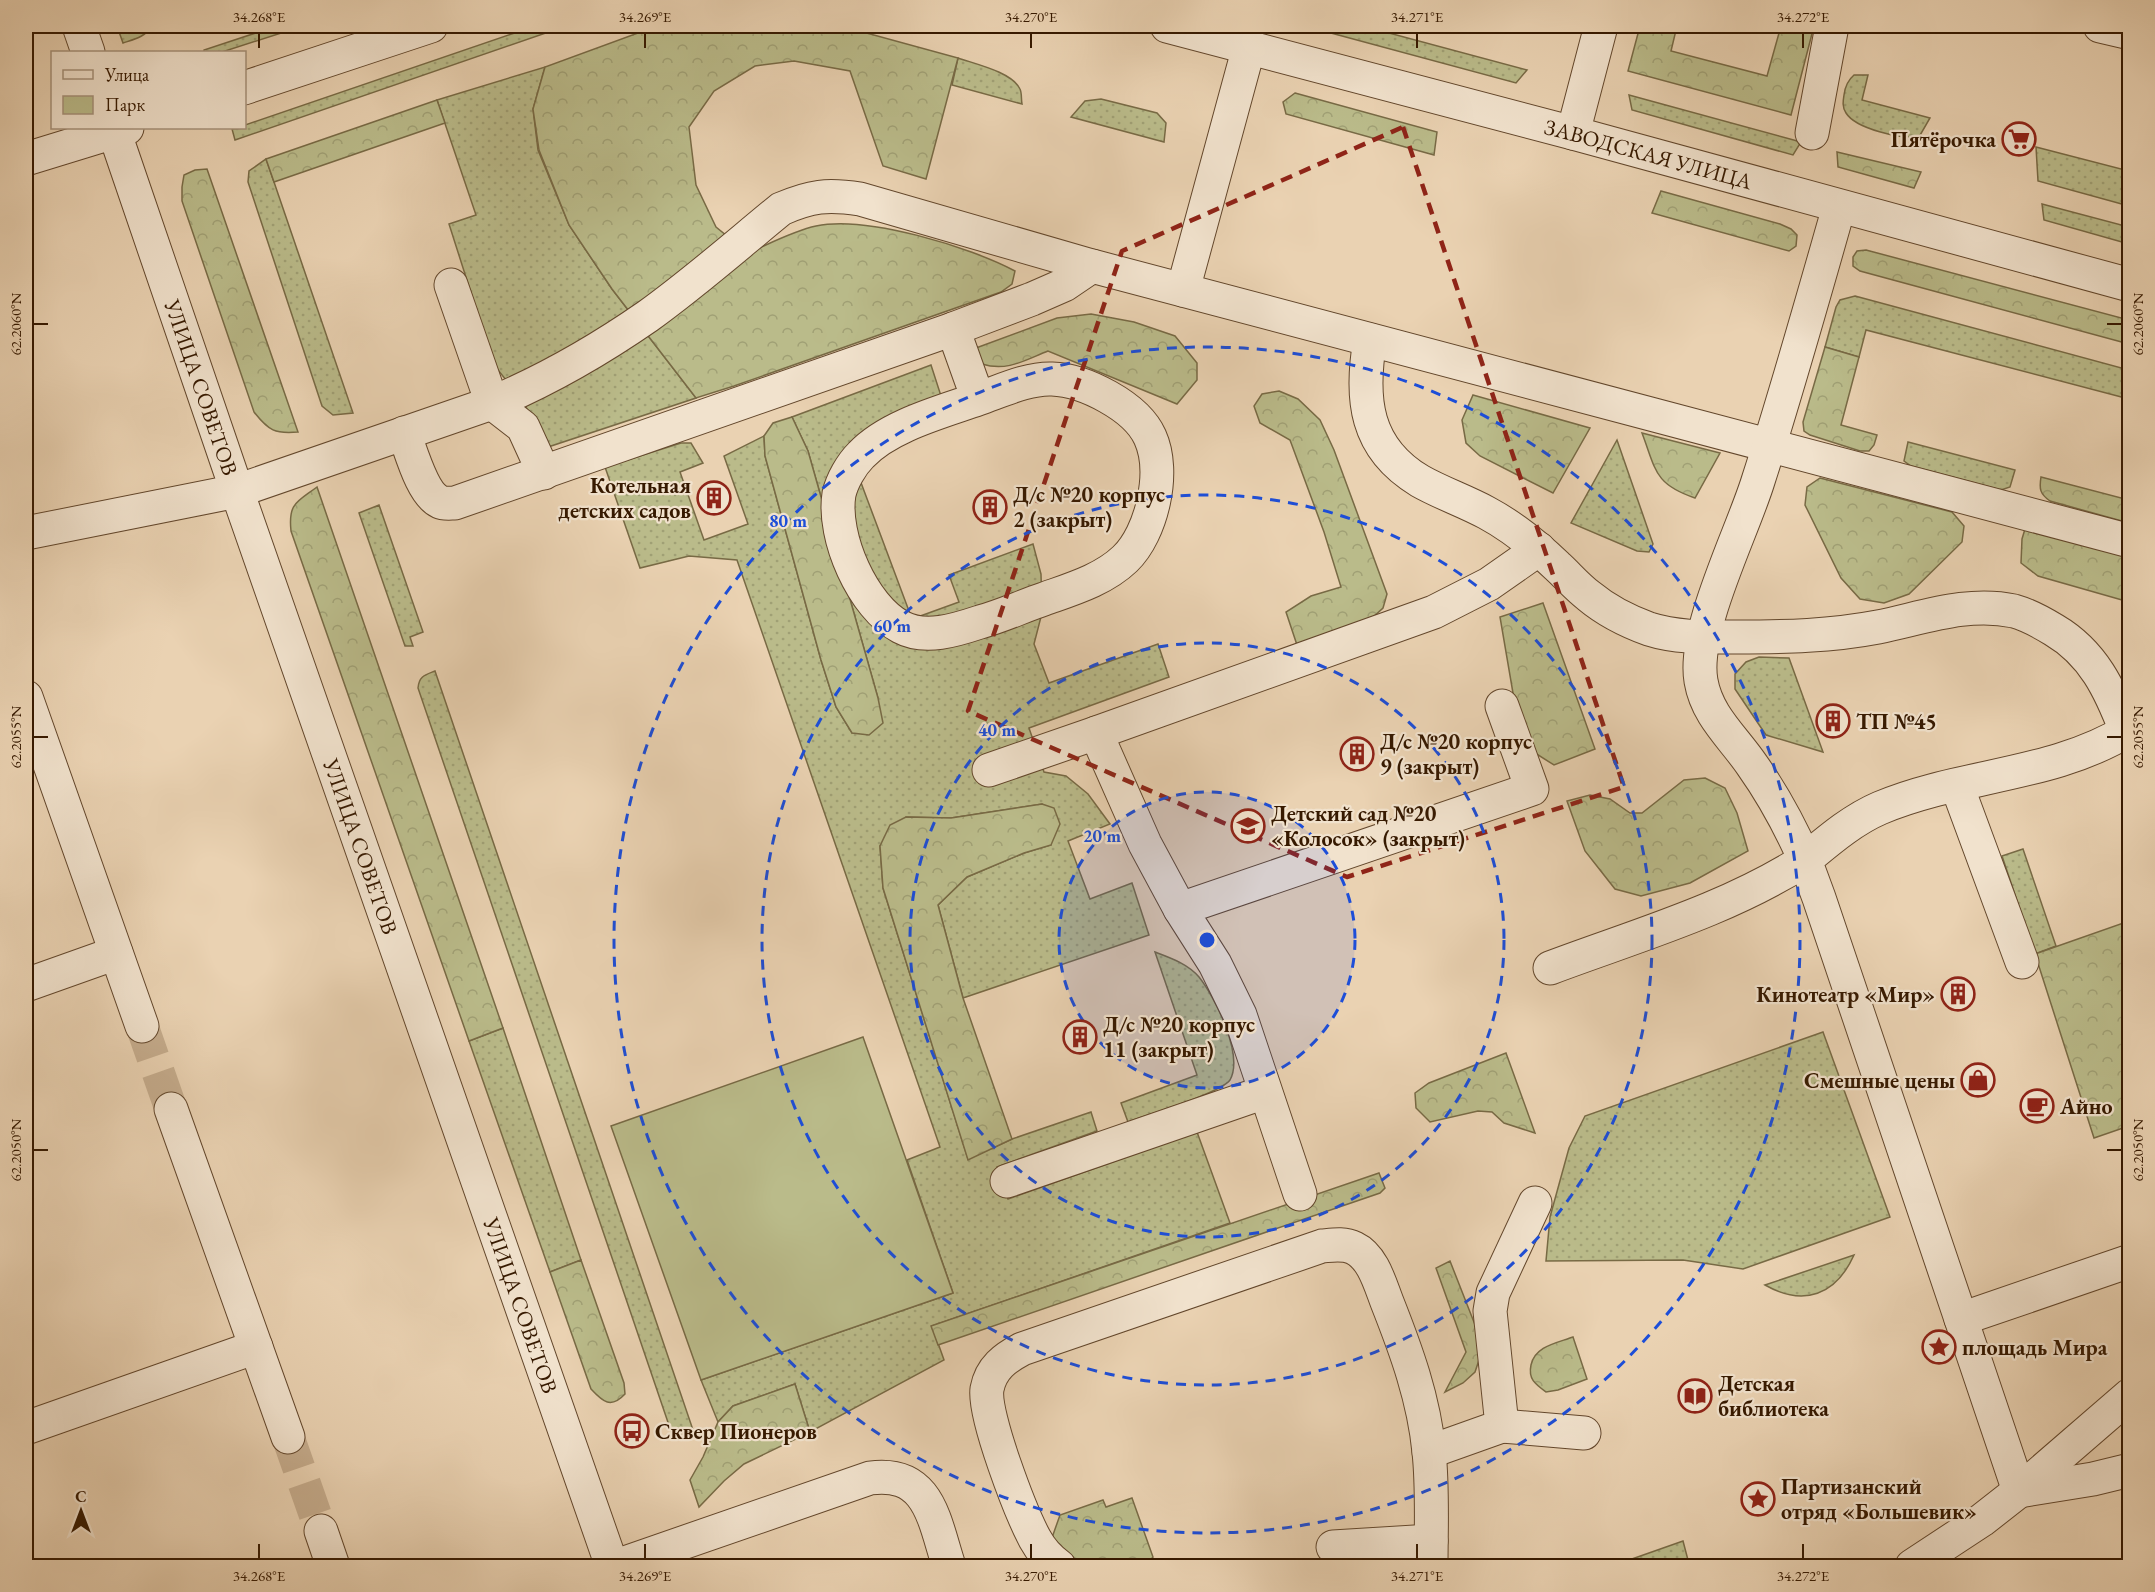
<svg xmlns="http://www.w3.org/2000/svg" width="2155" height="1592" font-family="'EB Garamond',serif">
<defs>
<pattern id="grass-dots" width="8" height="8" patternUnits="userSpaceOnUse" patternTransform="scale(1.5)"><rect width="8" height="8" fill="#babb8a"/><path d="M2 2h.1M6 6h.1" fill="none" stroke="#a0a075" stroke-width="1.8" stroke-linecap="round"/></pattern>
<pattern id="forest-crowns" width="20" height="18" patternUnits="userSpaceOnUse" patternTransform="scale(1.5)"><rect width="20" height="18" fill="#babb8a"/><path d="M2 6a3 3 0 1 1 6 0M12 15a3 3 0 1 1 6 0" fill="none" stroke="#a0a075"/></pattern>
</defs>
<rect width="100%" height="100%" fill="#ead2b2"/>
<filter id="stains"><feTurbulence type="fractalNoise" baseFrequency=".00333" numOctaves="4"/><feColorMatrix values="0 0 0 0 .2 0 0 0 0 .09 0 0 0 0 .02 0 0 0 .5 -.17"/></filter>
<radialGradient id="worn" r=".72"><stop offset=".6" stop-color="#630" stop-opacity="0"/><stop offset="1" stop-color="#630" stop-opacity=".3"/></radialGradient>
<!-- grass -->
<g fill="url(#grass-dots)" stroke="#786a45" stroke-width="1.5">
<path d="M 117,26 L 152,26 C 145,37 135,39 123,43 Z"/>
<path d="M 277,26 L 303,26 L 222,52 L 204,52 L 204,50 Z"/>
<path d="M 535,26 L 566,26 L 235,140 L 232,129 L 244,128 L 245,125 Z"/>
<path d="M 1305,26 L 1363,26 L 1527,70 L 1516,83 Z"/>
<path d="M 958,58 C 975,64 1012,72 1020,89 C 1022,93 1021,99 1022,104 L 952,85 Z"/>
<path d="M 545,67 L 533,109 L 538,150 L 569,225 L 612,289 L 696,398 L 548,447 L 522,400 L 494,365 L 449,224 L 476,215 L 437,100 Z"/>
<path d="M 1854,75 L 1868,75 L 1862,100 L 1930,118 L 1919,137 C 1901,139 1856,129 1846,113 C 1842,107 1843,101 1844,95 C 1845,87 1848,80 1854,75 Z"/>
<path d="M 1629,95 L 1801,142 L 1793,155 L 1632,110 Z"/>
<path d="M 1101,99 L 1157,113 L 1166,123 L 1164,142 L 1071,117 L 1085,101 Z"/>
<path d="M 2036,147 L 2129,171 L 2129,206 L 2038,181 Z"/>
<path d="M 266,159 L 274,182 L 353,413 L 333,415 L 322,406 L 248,182 L 249,171 Z"/>
<path d="M 2042,204 L 2129,227 L 2129,244 L 2044,220 Z"/>
<path d="M 1855,296 L 2129,370 L 2129,399 L 1866,330 L 1859,357 L 1825,347 L 1836,307 L 1840,300 Z"/>
<path d="M 931,365 L 942,399 L 886,425 L 860,480 L 912,619 L 959,602 L 949,575 L 1033,544 L 1041,574 L 1042,613 L 1034,644 L 1049,683 L 1158,644 L 1169,677 L 1029,728 L 1044,772 L 1066,776 L 1088,794 L 1110,824 L 1068,841 L 1090,899 L 1132,883 L 1149,935 L 963,998 L 938,905 L 967,877 L 1024,853 L 1051,845 L 1042,804 L 951,818 L 906,817 L 880,846 L 883,888 L 968,1159 L 1012,1139 L 1091,1112 L 1097,1131 L 997,1167 L 1008,1199 L 1197,1132 L 1230,1223 L 932,1326 L 944,1360 L 810,1432 L 795,1384 L 733,1406 L 718,1422 L 701,1380 L 953,1293 L 907,1160 L 940,1147 L 737,560 L 689,556 L 640,568 L 605,467 L 681,443 L 691,443 L 703,463 L 680,472 L 704,540 L 748,524 L 724,456 L 764,436 L 765,456 L 821,660 L 836,707 L 852,733 L 878,698 L 808,451 L 792,417 Z"/>
<path d="M 1617,440 L 1653,544 L 1649,552 L 1637,551 L 1571,523 Z"/>
<path d="M 1908,442 L 2015,470 L 2010,487 L 2001,490 L 1911,466 L 1904,461 Z"/>
<path d="M 379,505 L 423,632 L 410,637 L 413,646 L 405,646 L 359,513 Z"/>
<path d="M 1759,657 L 1789,658 L 1823,752 L 1766,735 L 1735,689 L 1735,674 L 1746,662 Z"/>
<path d="M 435,671 L 693,1430 L 673,1437 L 418,688 C 419,676 425,675 435,671 Z"/>
<path d="M 2023,849 L 2056,946 L 2035,954 L 2002,856 Z"/>
<path d="M 1155,952 C 1171,958 1188,964 1199,977 C 1215,997 1244,1055 1230,1080 C 1221,1093 1146,1115 1128,1122 L 1121,1103 L 1197,1075 Z"/>
<path d="M 503,1028 L 581,1260 L 550,1272 L 469,1041 Z"/>
<path d="M 1823,1032 L 1890,1217 L 1743,1269 L 1683,1260 L 1546,1261 L 1550,1217 L 1569,1148 L 1585,1116 Z"/>
<path d="M 1854,1255 C 1836,1295 1804,1307 1765,1285 Z"/>
<path d="M 1683,1541 L 1688,1560 L 1669,1566 L 1612,1566 Z"/>
</g>
<!-- forest -->
<g fill="url(#forest-crowns)" stroke="#786a45" stroke-width="1.5">
<path d="M 657,26 L 841,26 L 958,58 L 926,179 L 883,166 L 850,71 L 794,61 L 755,66 L 714,91 L 689,127 L 696,185 L 716,227 L 748,253 C 769,244 793,231 816,226 C 866,215 970,247 1015,271 L 1012,284 L 1001,292 L 734,386 L 696,398 L 612,289 L 569,225 L 539,150 L 533,109 L 545,67 Z"/>
<path d="M 1640,26 L 1677,26 L 1671,51 L 1767,76 L 1781,26 L 1814,26 L 1791,115 L 1628,71 Z"/>
<path d="M 1295,93 L 1437,132 L 1434,155 L 1286,114 L 1283,102 Z"/>
<path d="M 437,100 L 445,123 L 274,182 L 266,159 Z"/>
<path d="M 1837,152 L 1921,172 L 1914,188 L 1838,167 Z"/>
<path d="M 207,169 L 298,432 C 275,434 269,431 254,412 L 182,201 L 182,187 L 184,175 L 195,170 Z"/>
<path d="M 1661,191 L 1780,224 L 1791,229 L 1797,235 L 1796,246 L 1789,251 L 1652,213 Z"/>
<path d="M 1866,250 L 2129,320 L 2129,344 L 1860,271 L 1853,266 L 1853,257 L 1857,251 Z"/>
<path d="M 1091,314 L 1134,322 L 1175,336 L 1197,363 L 1197,380 L 1177,404 L 1048,351 C 1025,360 1007,372 982,364 L 976,348 L 1057,318 Z"/>
<path d="M 1825,347 L 1859,357 L 1841,425 L 1877,435 L 1874,445 L 1869,451 L 1860,451 L 1810,435 L 1804,431 L 1803,422 Z"/>
<path d="M 1279,391 L 1298,399 L 1320,420 L 1334,450 L 1387,594 L 1383,608 L 1372,618 L 1297,645 L 1286,612 L 1311,596 L 1341,587 L 1324,532 L 1290,440 L 1260,423 L 1254,406 L 1262,394 Z"/>
<path d="M 1473,395 L 1590,428 L 1553,493 L 1480,456 L 1466,443 L 1462,420 Z"/>
<path d="M 792,417 L 808,451 L 878,698 L 883,723 L 869,735 L 852,733 L 836,707 L 821,660 L 765,456 L 764,436 L 773,423 Z"/>
<path d="M 1642,433 L 1720,453 L 1695,498 C 1654,484 1656,470 1642,433 Z"/>
<path d="M 2041,477 L 2129,500 L 2129,523 L 2050,501 C 2040,494 2039,489 2041,477 Z"/>
<path d="M 1820,478 L 1952,512 L 1964,526 L 1962,542 L 1909,594 L 1884,603 L 1860,599 L 1841,578 L 1805,505 L 1807,487 Z"/>
<path d="M 317,487 L 503,1028 L 469,1041 L 291,531 C 288,503 297,502 317,487 Z"/>
<path d="M 2025,529 L 2129,556 L 2129,602 L 2038,576 L 2021,563 L 2022,539 Z"/>
<path d="M 1543,603 L 1595,749 L 1554,765 L 1535,753 L 1514,699 L 1500,617 Z"/>
<path d="M 1705,778 L 1725,788 L 1737,813 L 1748,851 L 1690,883 L 1641,896 L 1615,889 L 1585,851 L 1567,801 L 1590,795 L 1610,799 L 1630,813 L 1642,813 L 1684,780 Z"/>
<path d="M 1042,804 L 1054,808 L 1060,824 L 1051,845 L 1024,853 L 967,877 L 938,905 L 963,998 L 1012,1139 L 968,1160 L 883,888 L 880,846 L 890,825 L 906,817 L 951,818 Z"/>
<path d="M 2129,921 L 2129,1126 L 2094,1138 L 2035,954 Z"/>
<path d="M 1506,1053 L 1535,1133 L 1504,1123 L 1492,1112 L 1478,1111 L 1430,1122 L 1416,1108 L 1415,1093 L 1429,1083 Z"/>
<path d="M 1379,1173 L 1385,1188 L 1380,1193 L 938,1345 L 931,1326 Z"/>
<path d="M 581,1260 L 624,1383 L 625,1394 C 611,1409 603,1402 591,1389 L 550,1272 Z"/>
<path d="M 1450,1261 L 1481,1340 L 1480,1357 L 1475,1372 L 1463,1383 L 1445,1392 L 1466,1352 L 1436,1268 Z"/>
<path d="M 1573,1337 L 1587,1379 L 1558,1390 L 1546,1392 C 1535,1384 1528,1379 1531,1365 C 1535,1346 1557,1343 1573,1337 Z"/>
<path d="M 795,1384 L 810,1432 L 744,1464 L 724,1481 L 699,1507 L 690,1480 L 703,1457 L 718,1422 L 733,1406 Z"/>
<path d="M 1132,1498 L 1153,1557 L 1146,1566 L 1042,1566 L 1060,1515 L 1103,1500 L 1106,1507 Z"/>
</g>
<!-- park -->
<path fill="#babb8a" stroke="#786a45" stroke-width="1.5" d="M 863,1037 L 953,1293 L 701,1380 L 611,1126 Z"/>
<g fill="none" stroke-linecap="round" stroke-linejoin="round">
<!-- minor-tunnel -->
<g stroke="#c6ad8e" stroke-width="33" stroke-dasharray="33 16" stroke-linecap="butt">
<path d="M 142,1026 L 171,1109"/>
<path d="M 288,1437 L 321,1531"/>
</g>
<defs>
<g id="minor">
<path d="M 79,26 L 88,52"/>
<path id="s1" d="M 1167,26 L 1573,133 L 2130,285"/>
<path d="M 2100,26 L 2130,33"/>
<path d="M 244,88 L 431,26"/>
<path id="s2" d="M 113,128 L 237,491 L 612,1566"/>
<path d="M 1573,133 L 1601,26"/>
<path d="M 1812,133 L 1832,26"/>
<path d="M 26,159 L 127,128"/>
<path d="M 1183,290 L 1249,47"/>
<path d="M 953,329 L 978,399 C 1001,391 1028,378 1052,379 C 1084,380 1136,406 1150,437 C 1166,472 1152,533 1125,559 C 1103,580 1072,589 1044,599 C 1023,606 1002,616 980,622 C 956,630 925,640 901,627 C 863,607 832,537 839,494 C 842,481 851,465 861,455 C 888,426 941,412 978,399"/>
<path d="M 1370,340 C 1360,399 1365,448 1420,481 C 1441,493 1465,501 1487,513 C 1513,527 1536,546 1557,566 C 1568,576 1577,587 1589,596 C 1607,611 1627,621 1649,629 C 1677,638 1708,637 1737,637 C 1785,637 1831,636 1878,627 C 1923,618 1967,601 2014,611 C 2028,615 2041,622 2054,630 C 2093,653 2110,689 2126,731"/>
<path d="M 404,433 C 411,451 422,494 440,502 C 444,504 451,503 455,503 L 953,329 L 1032,299 L 1064,285 L 1092,266 L 2130,541"/>
<path d="M 544,473 L 523,427 L 492,403 C 547,380 599,350 648,316 C 694,283 737,245 781,209 C 811,196 827,194 860,199 L 1092,266"/>
<path d="M 26,533 L 237,491 L 492,403 L 451,285"/>
<path d="M 26,697 L 142,1026"/>
<path d="M 2130,729 C 2053,777 1960,774 1880,808 C 1852,820 1828,841 1805,860 L 1819,898 L 2019,1491 L 2093,1479 L 2130,1470"/>
<path d="M 989,770 L 1096,733"/>
<path d="M 1957,786 L 2022,962"/>
<path d="M 1180,909 L 1145,844 L 1096,733 L 1434,612 L 1489,584 L 1539,549"/>
<path d="M 1550,968 C 1635,936 1727,910 1805,860 C 1790,826 1774,796 1752,765 C 1733,737 1707,716 1701,681 C 1692,630 1742,533 1758,481 C 1787,391 1813,298 1839,207"/>
<path d="M 26,985 L 116,953"/>
<path d="M 171,1109 L 288,1437"/>
<path d="M 1007,1181 L 1265,1092"/>
<path d="M 1300,1194 L 1240,1015 L 1215,964 L 1180,909 L 1532,789 L 1502,706"/>
<path d="M 1961,1319 L 2130,1261"/>
<path d="M 1502,1426 L 1584,1433"/>
<path d="M 26,1428 L 256,1347"/>
<path d="M 1429,1452 L 1502,1426 L 1490,1311 L 1493,1293 L 1535,1203"/>
<path d="M 321,1531 L 333,1566"/>
<path d="M 1333,1547 L 1431,1541"/>
<path d="M 616,1566 L 870,1478 C 930,1470 934,1521 949,1566"/>
<path d="M 1059,1566 C 1049,1559 1041,1550 1035,1539 C 1021,1513 983,1415 987,1389 C 991,1368 1005,1358 1022,1349 L 1322,1246 C 1333,1245 1344,1243 1354,1248 C 1373,1257 1380,1284 1387,1302 C 1406,1350 1424,1399 1429,1452 C 1433,1489 1431,1529 1431,1566"/>
<path d="M 1912,1566 L 1982,1520 L 2019,1491 L 2130,1395"/>
</g>
</defs>
<!-- minor casing -->
<use href="#minor" stroke="#63472c" stroke-width="35"/>
<!-- minor -->
<use href="#minor" stroke="#f1e2cd" stroke-width="33"/>
</g>
<!-- marked area -->
<path fill="none" stroke="#8f2418" stroke-width="4.5" stroke-dasharray="12 8" stroke-linejoin="round" d="M 1403,127 L 1624,787 L 1347,877 L 968,711 L 1122,251 Z"/>
<!-- ticks -->
<path fill="none" stroke="#361900" stroke-width="2" d="M 259,33 L 259,48M 645,33 L 645,48M 1031,33 L 1031,48M 1417,33 L 1417,48M 1803,33 L 1803,48M 33,324 L 48,324M 2107,324 L 2122,324M 33,737 L 48,737M 2107,737 L 2122,737M 33,1150 L 48,1150M 2107,1150 L 2122,1150M 259,1544 L 259,1559M 645,1544 L 645,1559M 1031,1544 L 1031,1559M 1417,1544 L 1417,1559M 1803,1544 L 1803,1559"/>
<!-- distance rings -->
<circle cx="1207" cy="940" r="148" fill="#1d4ed8" fill-opacity=".12"/>
<g fill="none" stroke="#1d4ed8" stroke-width="3" stroke-dasharray="10 8">
<circle cx="1207" cy="940" r="148"/>
<circle cx="1207" cy="940" r="297"/>
<circle cx="1207" cy="940" r="445"/>
<circle cx="1207" cy="940" r="593"/>
</g>
<!-- icons -->
<defs>
<symbol id="supermarket-ring" viewBox="-11 -11 22 22"><circle r="9.5" fill="#f1e2cd" stroke="#8f2418" stroke-width="1.5"/><path d="M-6-5.5h2.5l.6 2H6L4.5 2H-2.5L-4.4-4H-6ZM-1.5 3.2a1.3 1.3 0 1 0 .1 0ZM3 3.2a1.3 1.3 0 1 0 .1 0Z" fill="#8f2418"/></symbol>
<symbol id="building-ring" viewBox="-11 -11 22 22"><circle r="9.5" fill="#f1e2cd" stroke="#8f2418" stroke-width="1.5"/><path d="M-4-6H4V6H1V3H-1V6H-4ZM-2.5-4.3h1.7v1.8h-1.7ZM.8-4.3h1.7v1.8H.8ZM-2.5-1h1.7V.8h-1.7ZM.8-1h1.7V.8H.8Z" fill="#8f2418"/></symbol>
<symbol id="school-ring" viewBox="-11 -11 22 22"><circle r="9.5" fill="#f1e2cd" stroke="#8f2418" stroke-width="1.5"/><path d="M0-5L7-2L0 1L-7-2ZM-4 1L0 2.5L4 1V4Q0 6-4 4Z" fill="#8f2418"/></symbol>
<symbol id="shop-ring" viewBox="-11 -11 22 22"><circle r="9.5" fill="#f1e2cd" stroke="#8f2418" stroke-width="1.5"/><path d="M-5-2.5h2.3a2.7 3.5 0 0 1 5.4 0H5L5.5 6h-11ZM-1.5-2.5h3a1.5 2.3 0 0 0-3 0Z" fill="#8f2418"/></symbol>
<symbol id="cafe-ring" viewBox="-11 -11 22 22"><circle r="9.5" fill="#f1e2cd" stroke="#8f2418" stroke-width="1.5"/><path d="M-5.5-4.5H6V0H3Q3 3.5 0 3.5H-2.5Q-5.5 3.5-5.5 0ZM3-3.2v2h1.7v-2ZM-6 4.5H4V6H-6Z" fill="#8f2418"/></symbol>
<symbol id="sight-ring" viewBox="-11 -11 22 22"><circle r="9.5" fill="#f1e2cd" stroke="#8f2418" stroke-width="1.5"/><path d="M0-6L1.8-2.2L6-1.7L2.9 1.2L3.7 5.4L0 3.3L-3.7 5.4L-2.9 1.2L-6-1.7L-1.8-2.2Z" fill="#8f2418"/></symbol>
<symbol id="library-ring" viewBox="-11 -11 22 22"><circle r="9.5" fill="#f1e2cd" stroke="#8f2418" stroke-width="1.5"/><path d="M-6-4Q-3-5.5-.7-3.5V5Q-3 3-6 4ZM6-4Q3-5.5 .7-3.5V5Q3 3 6 4Z" fill="#8f2418"/></symbol>
<symbol id="bus-ring" viewBox="-11 -11 22 22"><circle r="9.5" fill="#f1e2cd" stroke="#8f2418" stroke-width="1.5"/><path d="M-5-6H5V4H4V6H2V4H-2V6H-4V4H-5ZM-3.5-4V0h7V-4ZM-3.5 1.2v1.5H-2V1.2ZM2 1.2v1.5H3.5V1.2Z" fill="#8f2418"/></symbol>
</defs>
<g fill-rule="evenodd">
<use href="#supermarket-ring" x="2000" y="120" width="38" height="38"/>
<use href="#building-ring" x="695" y="479" width="38" height="38"/>
<use href="#building-ring" x="971" y="488" width="38" height="38"/>
<use href="#building-ring" x="1814" y="702" width="38" height="38"/>
<use href="#building-ring" x="1338" y="735" width="38" height="38"/>
<use href="#school-ring" x="1229" y="807" width="38" height="38"/>
<use href="#building-ring" x="1939" y="975" width="38" height="38"/>
<use href="#building-ring" x="1061" y="1018" width="38" height="38"/>
<use href="#shop-ring" x="1959" y="1061" width="38" height="38"/>
<use href="#cafe-ring" x="2018" y="1087" width="38" height="38"/>
<use href="#sight-ring" x="1920" y="1328" width="38" height="38"/>
<use href="#library-ring" x="1676" y="1377" width="38" height="38"/>
<use href="#bus-ring" x="613" y="1412" width="38" height="38"/>
<use href="#sight-ring" x="1739" y="1480" width="38" height="38"/>
</g>
<g text-anchor="middle" dominant-baseline="central" stroke-width="4.5" stroke-linejoin="round" paint-order="stroke">
<!-- poi labels -->
<g font-size="22" font-weight="bold" fill="#361900" stroke="#f1e2cd" text-anchor="start">
<text x="1996" y="139" text-anchor="end">Пятёрочка</text>
<text x="691" y="485" text-anchor="end">Котельная<tspan x="691" dy="25">детских садов</tspan></text>
<text x="1013" y="494">Д/с №20 корпус<tspan x="1013" dy="25">2 (закрыт)</tspan></text>
<text x="1856" y="721">ТП №45</text>
<text x="1380" y="741">Д/с №20 корпус<tspan x="1380" dy="25">9 (закрыт)</tspan></text>
<text x="1271" y="813">Детский сад №20<tspan x="1271" dy="25">«Колосок» (закрыт)</tspan></text>
<text x="1935" y="994" text-anchor="end">Кинотеатр «Мир»</text>
<text x="1103" y="1024">Д/с №20 корпус<tspan x="1103" dy="25">11 (закрыт)</tspan></text>
<text x="1955" y="1080" text-anchor="end">Смешные цены</text>
<text x="2060" y="1106">Айно</text>
<text x="1962" y="1347">площадь Мира</text>
<text x="1718" y="1383">Детская<tspan x="1718" dy="25">библиотека</tspan></text>
<text x="655" y="1431">Сквер Пионеров</text>
<text x="1781" y="1486">Партизанский<tspan x="1781" dy="25">отряд «Большевик»</tspan></text>
</g>
<!-- street labels -->
<g font-size="22" fill="#361900" stroke="#f1e2cd">
<text stroke="none"><textPath href="#s1" startOffset="498">ЗАВОДСКАЯ УЛИЦА</textPath></text>
<text stroke="none"><textPath href="#s2" startOffset="274">УЛИЦА СОВЕТОВ</textPath></text>
<text stroke="none"><textPath href="#s2" startOffset="760">УЛИЦА СОВЕТОВ</textPath></text>
<text stroke="none"><textPath href="#s2" startOffset="1246">УЛИЦА СОВЕТОВ</textPath></text>
</g>
</g>
<circle cx="1207" cy="940" r="9" fill="#1d4ed8" stroke="#f1e2cd" stroke-width="3"/>
<g font-size="18" text-anchor="middle" font-weight="bold" fill="#1d4ed8" stroke="#f1e2cd" stroke-width="4.5" stroke-linejoin="round" paint-order="stroke">
<text x="788" y="527">80 m</text>
<text x="892" y="632">60 m</text>
<text x="997" y="736">40 m</text>
<text x="1102" y="842">20 m</text>
</g>
<!-- margin -->
<rect width="2155" height="1592" fill="none" stroke="#ead2b2" stroke-width="66"/>
<!-- legend -->
<rect x="51" y="51" width="195" height="78" fill="#f1e2cd" stroke="#a6927b" stroke-width="1.5"/>
<rect x="63" y="70" width="30" height="9" fill="#f1e2cd" stroke="#a6927b" stroke-width="1.5"/>
<text x="105" y="81" font-size="18" fill="#361900">Улица</text>
<rect x="63" y="96" width="30" height="18" fill="#babb8a" stroke="#a6927b" stroke-width="1.5"/>
<text x="105" y="111" font-size="18" fill="#361900">Парк</text>
<!-- north arrow -->
<g transform="translate(81 1511)" stroke="#f1e2cd" stroke-width="4.5" paint-order="stroke">
<path d="M0-4.5L10 22L0 15L-10 22Z" fill="#361900"/>
<text y="-9" font-size="16" font-weight="bold" text-anchor="middle" fill="#361900">С</text>
</g>
<rect x="33" y="33" width="2089" height="1526" fill="none" stroke="#361900" stroke-width="2"/>
<g font-size="15" text-anchor="middle" fill="#361900">
<text x="259" y="22">34.268°E</text>
<text x="645" y="22">34.269°E</text>
<text x="1031" y="22">34.270°E</text>
<text x="1417" y="22">34.271°E</text>
<text x="1803" y="22">34.272°E</text>
<text transform="translate(16 324) rotate(-90)" y="5">62.2060°N</text>
<text transform="translate(2138 324) rotate(-90)" y="5">62.2060°N</text>
<text transform="translate(16 737) rotate(-90)" y="5">62.2055°N</text>
<text transform="translate(2138 737) rotate(-90)" y="5">62.2055°N</text>
<text transform="translate(16 1150) rotate(-90)" y="5">62.2050°N</text>
<text transform="translate(2138 1150) rotate(-90)" y="5">62.2050°N</text>
<text x="259" y="1581">34.268°E</text>
<text x="645" y="1581">34.269°E</text>
<text x="1031" y="1581">34.270°E</text>
<text x="1417" y="1581">34.271°E</text>
<text x="1803" y="1581">34.272°E</text>
</g>
<rect width="100%" height="100%" filter="url(#stains)"/>
<rect width="100%" height="100%" fill="url(#worn)"/>
</svg>
